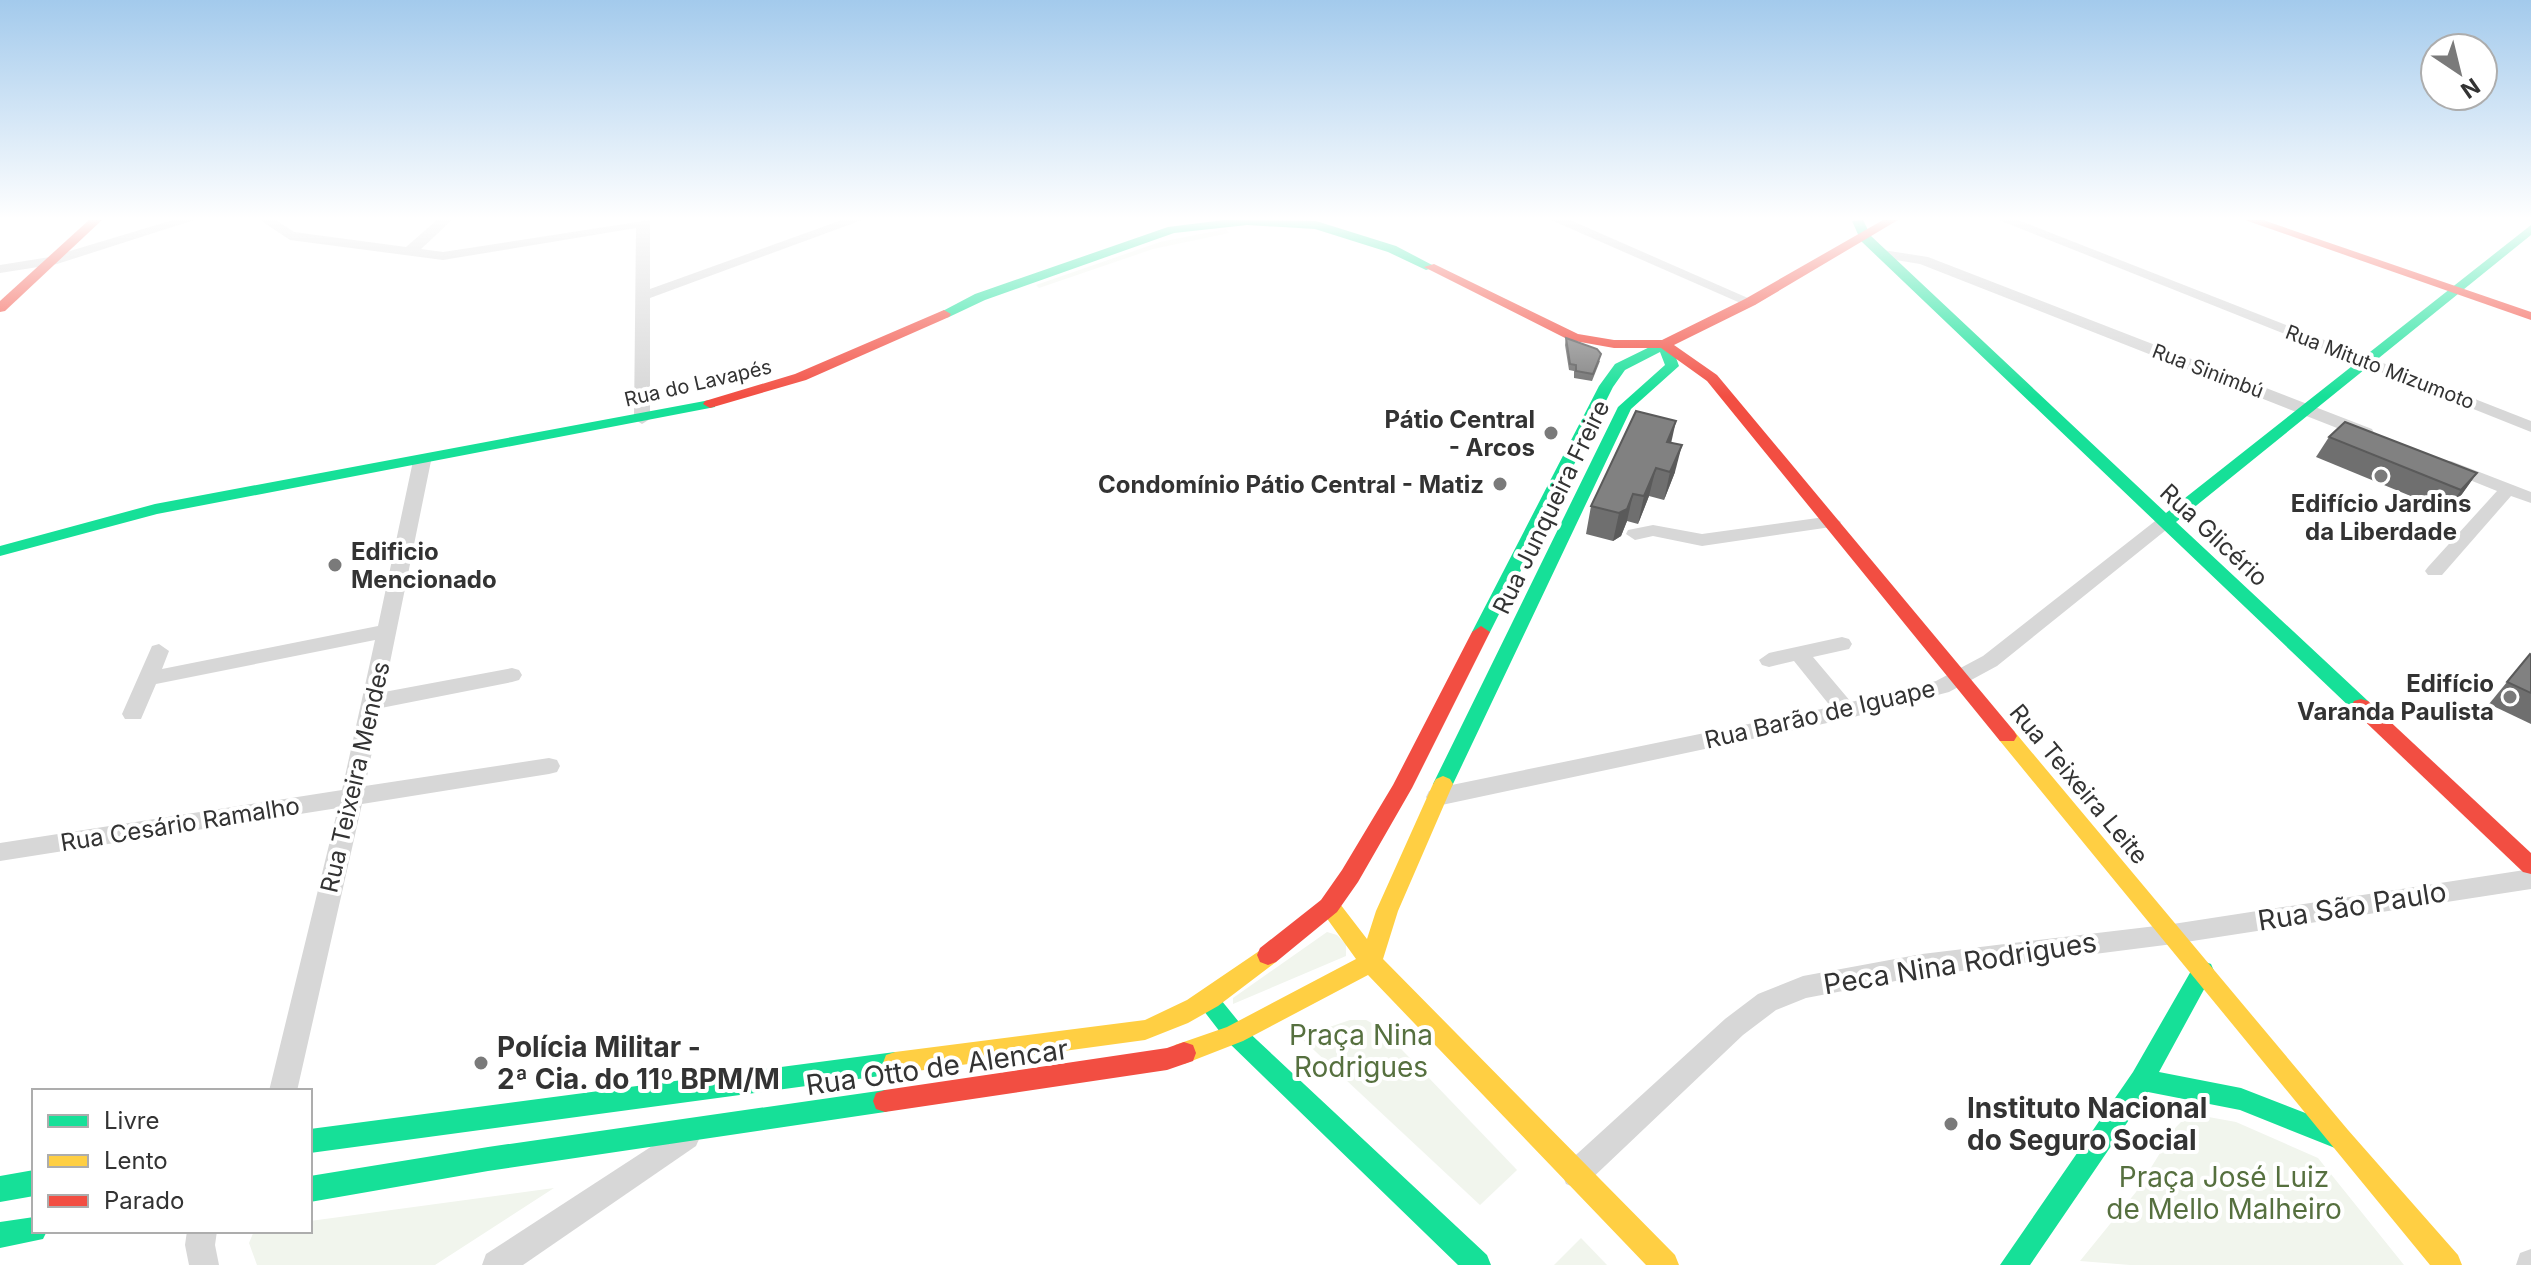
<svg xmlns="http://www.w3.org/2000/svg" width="2531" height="1265" font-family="Inter,sans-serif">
<rect width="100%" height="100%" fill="#fff"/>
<!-- green -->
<g fill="#f1f5ed">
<path d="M 1226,229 L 1229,233 L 1153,249 L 1039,288 L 1036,285 L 1160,242 Z"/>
<path d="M 1327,932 L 1337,935 L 1346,944 L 1346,956 L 1233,1004 L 1233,998 Z"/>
<path d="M 1350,1020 L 1366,1020 L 1381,1028 L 1517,1170 L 1480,1205 L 1300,1037 Z"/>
<path d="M 2203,1116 L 2236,1122 L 2318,1158 L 2404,1265 L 2130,1265 L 2080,1261 L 2136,1192 L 2176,1127 L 2182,1121 Z"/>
<path d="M 554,1188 L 435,1265 L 257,1265 L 249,1243 L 254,1231 L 310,1231 L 310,1221 Z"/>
<path d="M 1581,1238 L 1607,1265 L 1554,1265 Z"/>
</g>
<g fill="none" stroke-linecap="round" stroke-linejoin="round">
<!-- street -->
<g fill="#d7d7d7" fill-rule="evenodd">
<path d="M 173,220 L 194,220 L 57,264 L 0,273 L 0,265 L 50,257 Z"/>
<path d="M 260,220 L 276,220 L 294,232 L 406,247 L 437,220 L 452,220 L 421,249 L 443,252 L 650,220 L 650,289 L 842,220 L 862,220 L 650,298 L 650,419 L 642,424 L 634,419 L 636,228 L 443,260 L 290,240 Z"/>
<path d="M 1551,220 L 1570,220 L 1757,302 L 1755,305 L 1745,305 Z"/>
<path d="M 1999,220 L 2018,220 L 2531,421 L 2531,432 Z"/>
<path d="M 1883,250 L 1928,257 L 2372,429 L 2374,433 L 2366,438 L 2360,437 L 1920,264 L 1878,257 L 1876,254 Z"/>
<path d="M 422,456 L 431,461 L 384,692 L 512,668 L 519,670 L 522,675 L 519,680 L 512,682 L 381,708 L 365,786 L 549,758 L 557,760 L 560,766 L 557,772 L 549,774 L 362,804 L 297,1091 L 269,1091 L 338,808 L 0,861 L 0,843 L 342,790 L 375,640 L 156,684 L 141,719 L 125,719 L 122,714 L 152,646 L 159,644 L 169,651 L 162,669 L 378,626 L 413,461 Z"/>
<path d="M 2451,461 L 2531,492 L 2531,503 L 2511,496 L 2442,575 L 2428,575 L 2425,571 L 2428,567 L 2497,491 L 2445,470 L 2442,466 L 2445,462 Z"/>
<path d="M 1832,516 L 1841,522 L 1838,526 L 1702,546 L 1653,536 L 1635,540 L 1626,534 L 1628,530 L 1653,525 L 1702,534 Z"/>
<path d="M 2165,516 L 2171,518 L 2174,522 L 2171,526 L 1997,666 L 1949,692 L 1846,719 L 1437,806 L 1429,803 L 1426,797 L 1429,791 L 1437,788 L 1831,707 L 1794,661 L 1769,667 L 1762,665 L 1759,660 L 1769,653 L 1842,637 L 1849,639 L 1852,644 L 1849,649 L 1813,657 L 1851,702 L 1936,681 L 1983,656 L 2159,518 Z"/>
<path d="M 2531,869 L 2531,889 L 2173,944 L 1922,976 L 1806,998 L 1776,1010 L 1743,1035 L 1586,1184 L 1576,1188 L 1566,1184 L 1562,1174 L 1566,1164 L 1725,1019 L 1758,994 L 1803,976 L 1922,954 L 2173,924 Z"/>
<path d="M 686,1124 L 696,1128 L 700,1137 L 696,1146 L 523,1265 L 482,1265 L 486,1254 Z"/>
<path d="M 187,1231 L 217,1231 L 215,1245 L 219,1265 L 189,1265 L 185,1245 Z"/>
<path d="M 2531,1249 L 2531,1265 L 2516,1265 L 2520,1253 Z"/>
</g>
<!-- fast -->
<g fill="#16e098" fill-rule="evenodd">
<path d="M 1224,220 L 1316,221 L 1396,246 L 1436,267 L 1426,270 L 1388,252 L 1315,229 L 1247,225 L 1174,233 L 985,300 L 949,317 L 944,318 L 937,314 L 975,294 L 1168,227 Z"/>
<path d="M 1863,220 L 1871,236 L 2166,513 L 2531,225 L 2531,235 L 2176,522 L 2368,701 L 2371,706 L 2368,711 L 2354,711 L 1861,241 L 1852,221 Z"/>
<path d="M 1664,340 L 1671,344 L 1679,366 L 1631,409 L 1453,784 L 1450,789 L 1436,789 L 1433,784 L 1618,407 L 1665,365 L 1660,352 L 1625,370 L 1613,387 L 1490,632 L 1481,638 L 1472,632 L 1599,386 L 1615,364 Z"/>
<path d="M 710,400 L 715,401 L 715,407 L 157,514 L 0,556 L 0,546 L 155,504 Z"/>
<path d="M 2203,961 L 2211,964 L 2214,971 L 2159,1072 L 2241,1088 L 2344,1128 L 2348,1136 L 2344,1144 L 2335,1148 L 2240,1110 L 2148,1092 L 2030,1265 L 2000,1265 L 2133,1072 L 2195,964 Z"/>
<path d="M 1209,992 L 1217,995 L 1243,1027 L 1487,1255 L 1491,1265 L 1458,1265 L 1227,1041 L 1197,1002 L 1201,995 Z"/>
<path d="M 895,1052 L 904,1055 L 907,1063 L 904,1071 L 895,1074 L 310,1153 L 310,1129 Z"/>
<path d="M 885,1090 L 894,1093 L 897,1101 L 894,1109 L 885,1112 L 488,1171 L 310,1202 L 310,1176 L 488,1147 Z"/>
<path d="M 34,1170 L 34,1196 L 0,1202 L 0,1176 Z"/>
<path d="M 34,1217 L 34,1231 L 47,1231 L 43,1239 L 0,1248 L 0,1222 Z"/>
</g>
<!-- slow -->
<g fill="#ffcf43" fill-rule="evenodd">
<path d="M 2007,729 L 2014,731 L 2348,1130 L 2458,1255 L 2462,1265 L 2430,1265 L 2000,741 L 1997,736 L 2000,731 Z"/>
<path d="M 1443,776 L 1450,779 L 1453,784 L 1398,911 L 1383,959 L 1675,1255 L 1679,1265 L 1646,1265 L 1368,975 L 1243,1041 L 1184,1064 L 1175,1061 L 1172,1053 L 1175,1045 L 1227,1027 L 1356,959 L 1318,906 L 1321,900 L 1329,897 L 1337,900 L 1367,939 L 1376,911 L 1433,784 L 1436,779 Z"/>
<path d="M 1268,945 L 1276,948 L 1279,955 L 1276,962 L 1218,1006 L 1188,1023 L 1145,1040 L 895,1074 L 886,1071 L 883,1063 L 886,1055 L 895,1052 L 1145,1020 L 1187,1000 Z"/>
</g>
<!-- jam -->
<g fill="#f24e42" fill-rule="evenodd">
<path d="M 89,220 L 102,220 L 5,311 L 0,312 L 0,301 Z"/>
<path d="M 1883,220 L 1898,220 L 1755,305 L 1674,345 L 1717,375 L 2014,731 L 2017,736 L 2014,741 L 2000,741 L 1707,381 L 1661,348 L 1614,348 L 1569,340 L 1424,267 L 1434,264 L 1578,334 L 1614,340 L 1662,340 L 1745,299 Z"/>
<path d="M 2245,220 L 2263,220 L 2531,312 L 2531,320 Z"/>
<path d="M 944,310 L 951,314 L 949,317 L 806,380 L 710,408 L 703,404 L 705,401 L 795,374 Z"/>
<path d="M 1481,626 L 1490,632 L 1412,788 L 1358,882 L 1337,912 L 1276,962 L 1268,965 L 1260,962 L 1257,955 L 1260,948 L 1321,900 L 1342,870 L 1393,785 L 1472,632 Z"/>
<path d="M 2361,699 L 2368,701 L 2531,853 L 2531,874 L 2523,872 L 2354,711 L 2351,706 L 2354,701 Z"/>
<path d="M 1184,1042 L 1193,1045 L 1196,1053 L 1193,1061 L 1167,1070 L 885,1112 L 876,1109 L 873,1101 L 876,1093 L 885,1090 L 1167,1048 Z"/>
</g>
</g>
<!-- wall -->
<g fill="#6f6f6f">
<path d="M 1566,338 L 1600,361 L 1592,381 L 1574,378 L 1574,371 L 1569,370 L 1565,345 Z"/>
<path d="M 2329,437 L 2477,473 L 2462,494 L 2447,511 L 2316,457 Z"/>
<path d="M 1671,443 L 1675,472 L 1664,500 L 1649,496 L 1638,524 L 1627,521 L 1621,536 L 1613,541 L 1586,534 L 1591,506 Z"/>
<path d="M 2530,654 L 2531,655 L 2531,724 L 2489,704 Z"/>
</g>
<!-- shaded-wall -->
<g fill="#5a5a5a">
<path d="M 1676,421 L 1670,448 L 1667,442 Z"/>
<path d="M 1682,445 L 1675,472 L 1664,500 L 1670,472 Z"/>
<path d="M 1656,468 L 1649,496 L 1638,524 L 1644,496 Z"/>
<path d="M 2477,473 L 2462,494 L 2447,511 L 2461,490 Z"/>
<path d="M 1633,494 L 1627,521 L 1621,536 L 1613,541 L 1619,513 Z"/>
</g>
<!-- building -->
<g fill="#818181" stroke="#5a5a5a" stroke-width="2">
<path d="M 1566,338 L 1597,349 L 1601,354 L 1593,374 L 1576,371 L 1576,365 L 1570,364 Z"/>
<path d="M 1636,411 L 1676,421 L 1667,442 L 1682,445 L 1670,472 L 1656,468 L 1644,496 L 1633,494 L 1627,509 L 1619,513 L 1591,506 Z"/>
<path d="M 2345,422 L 2477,473 L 2461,490 L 2329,437 Z"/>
<path d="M 2530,654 L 2531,655 L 2531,693 L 2507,682 Z"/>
</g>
<!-- sky -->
<linearGradient id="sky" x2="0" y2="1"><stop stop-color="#a3caec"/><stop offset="0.55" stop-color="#fff"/><stop offset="1" stop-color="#fff" stop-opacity="0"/></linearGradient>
<rect width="2531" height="397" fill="url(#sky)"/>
<!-- markers -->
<g fill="#7a7a7a" stroke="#fff" stroke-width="3">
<circle cx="1551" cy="433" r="8"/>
<circle cx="2381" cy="476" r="8"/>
<circle cx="1500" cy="484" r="8"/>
<circle cx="335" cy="565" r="8"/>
<circle cx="2510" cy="697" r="8"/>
<circle cx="481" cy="1063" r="8"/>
<circle cx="1951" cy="1124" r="8"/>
</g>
<g text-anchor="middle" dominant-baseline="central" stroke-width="8" stroke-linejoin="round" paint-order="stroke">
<!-- far-street labels -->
<g font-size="20" fill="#333" stroke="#fff">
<text transform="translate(2380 367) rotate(21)">Rua Mituto Mizumoto</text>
<text transform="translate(2208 371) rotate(21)">Rua Sinimbú</text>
<text transform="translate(698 383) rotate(-13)">Rua do Lavapés</text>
</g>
<!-- poi labels -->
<g font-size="24" font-weight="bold" fill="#333" stroke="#fff" text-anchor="end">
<text x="1535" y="419">Pátio Central<tspan x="1535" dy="28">- Arcos</tspan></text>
<text x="1484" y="484">Condomínio Pátio Central - Matiz</text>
<text x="2381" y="503" text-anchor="middle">Edifício Jardins<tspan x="2381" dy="28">da Liberdade</tspan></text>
<text x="351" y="551" text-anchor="start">Edificio<tspan x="351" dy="28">Mencionado</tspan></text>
<text x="2494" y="683">Edifício<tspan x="2494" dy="28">Varanda Paulista</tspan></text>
</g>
<!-- street labels -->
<g font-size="24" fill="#333" stroke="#fff">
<text transform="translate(1551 507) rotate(-64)">Rua Junqueira Freire</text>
<text transform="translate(2214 535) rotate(43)">Rua Glicério</text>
<text transform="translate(1820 714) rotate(-13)">Rua Barão de Iguape</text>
<text transform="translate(355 777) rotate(-77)">Rua Teixeira Mendes</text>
<text transform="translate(2079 784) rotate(50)">Rua Teixeira Leite</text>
<text transform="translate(180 824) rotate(-9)">Rua Cesário Ramalho</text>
</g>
<!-- near-street labels -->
<g font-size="28" fill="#333" stroke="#fff">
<text transform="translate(2352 906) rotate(-9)">Rua São Paulo</text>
<text transform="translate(1960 963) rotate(-9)">Peca Nina Rodrigues</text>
<text transform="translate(937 1067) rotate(-8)">Rua Otto de Alencar</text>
</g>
<!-- near-park labels -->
<g font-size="28" fill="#56703f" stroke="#fff">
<text x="1361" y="1035">Praça Nina<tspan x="1361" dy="32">Rodrigues</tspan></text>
<text x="2224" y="1177">Praça José Luiz<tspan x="2224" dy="32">de Mello Malheiro</tspan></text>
</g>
<!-- near-poi labels -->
<g font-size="28" font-weight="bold" fill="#333" stroke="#fff" text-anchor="start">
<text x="497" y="1047">Polícia Militar -<tspan x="497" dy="32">2ª Cia. do 11º BPM/M</tspan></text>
<text x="1967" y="1108">Instituto Nacional<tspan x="1967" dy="32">do Seguro Social</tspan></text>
</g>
</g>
<!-- legend -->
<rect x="32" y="1089" width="280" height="144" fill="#ffffff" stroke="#adadad" stroke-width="2"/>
<rect x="48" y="1115" width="40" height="12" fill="#16e098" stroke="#adadad" stroke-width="2"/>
<text x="104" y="1129" font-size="24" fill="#333333">Livre</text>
<rect x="48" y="1155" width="40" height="12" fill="#ffcf43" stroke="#adadad" stroke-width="2"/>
<text x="104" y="1169" font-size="24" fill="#333333">Lento</text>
<rect x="48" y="1195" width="40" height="12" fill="#f24e42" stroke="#adadad" stroke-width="2"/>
<text x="104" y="1209" font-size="24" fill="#333333">Parado</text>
<!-- north arrow -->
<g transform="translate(2459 72) rotate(145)"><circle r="38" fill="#ffffff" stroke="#adadad" stroke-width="2"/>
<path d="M0-6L14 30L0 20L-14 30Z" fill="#7a7a7a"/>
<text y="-12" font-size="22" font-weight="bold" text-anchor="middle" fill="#333333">N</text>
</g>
</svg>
